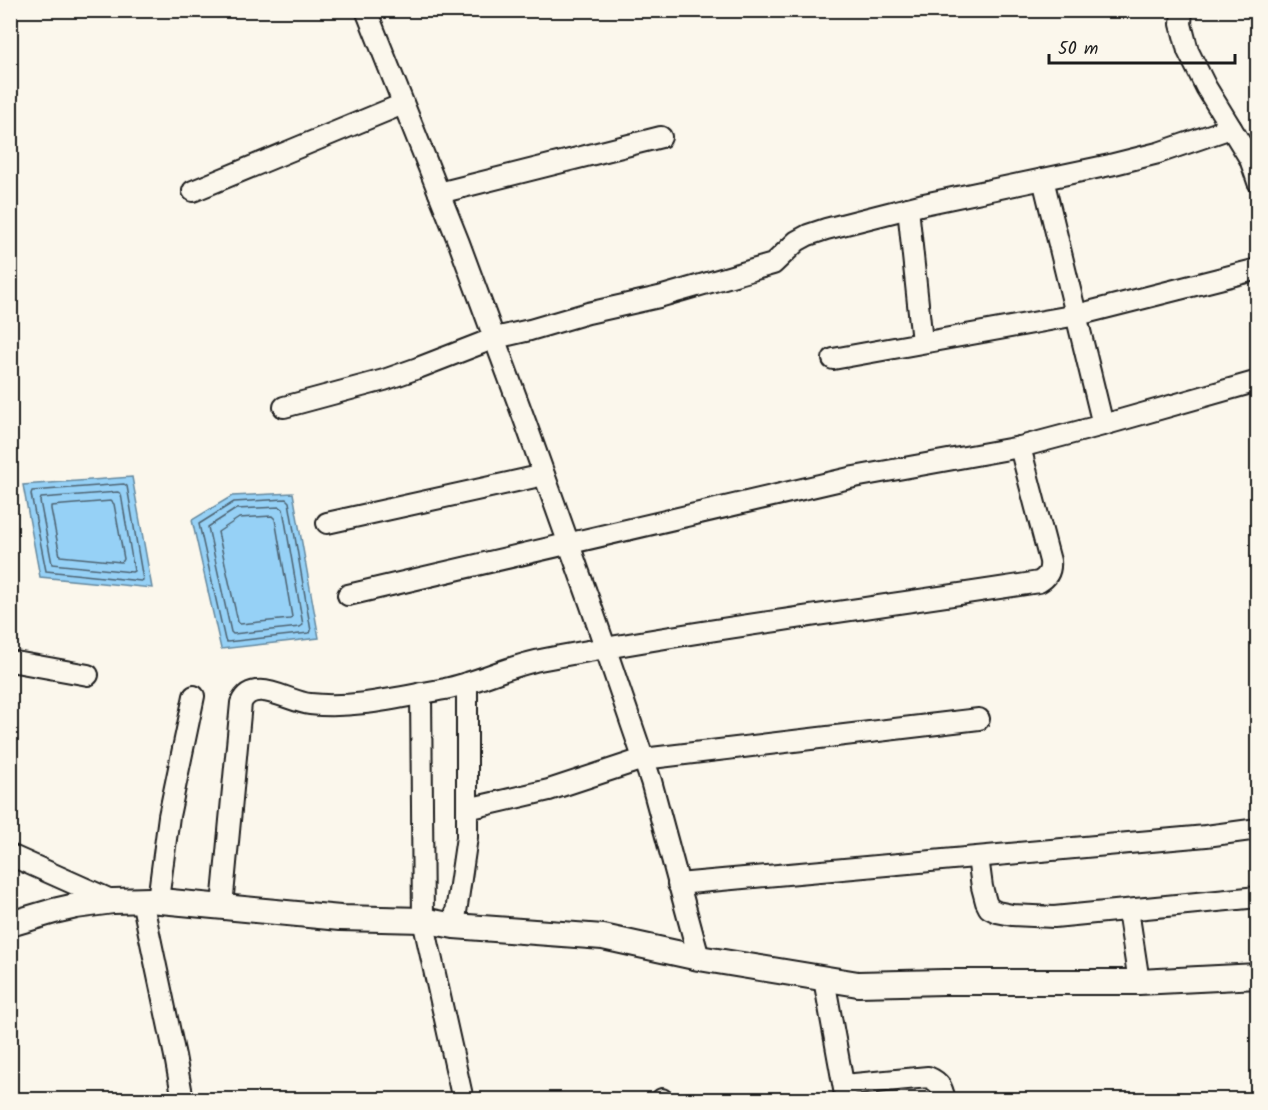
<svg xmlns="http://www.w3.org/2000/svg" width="1268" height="1110" font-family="Kalam,sans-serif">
<rect width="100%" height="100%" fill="#fbf7ec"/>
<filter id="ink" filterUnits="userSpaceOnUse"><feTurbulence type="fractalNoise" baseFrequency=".0167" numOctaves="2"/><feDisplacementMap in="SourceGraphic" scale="12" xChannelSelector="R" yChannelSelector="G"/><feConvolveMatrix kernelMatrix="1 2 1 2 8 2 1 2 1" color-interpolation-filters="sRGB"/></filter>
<g filter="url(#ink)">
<!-- water -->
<g fill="#96d1f6" stroke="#65899f" stroke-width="1.5">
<path d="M 132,477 L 152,588 L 40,577 L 23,485 Z"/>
<path d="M 293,493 L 319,638 L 221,649 L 192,520 L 232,496 Z"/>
</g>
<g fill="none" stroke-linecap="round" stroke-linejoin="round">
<!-- shore -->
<g stroke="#4d6473" stroke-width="1.5">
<path d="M 124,484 L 127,486 L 143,580 L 141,581 L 46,571 L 31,494 L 32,491 Z"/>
<path d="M 118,492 L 121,494 L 134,571 L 132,572 L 52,564 L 40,501 L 41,498 Z"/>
<path d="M 286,499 L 289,502 L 311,631 L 309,633 L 227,642 L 225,640 L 199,524 L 234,502 Z"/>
<path d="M 111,501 L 114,504 L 124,559 L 123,561 L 121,562 L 60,556 L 51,509 L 51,506 Z"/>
<path d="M 280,507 L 283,509 L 303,625 L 300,627 L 233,634 L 231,632 L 208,527 L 236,509 Z"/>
<path d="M 272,516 L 275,519 L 292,617 L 290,619 L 240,624 L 238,622 L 218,532 L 239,518 Z"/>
</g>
<defs>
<g id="minor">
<path d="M 366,10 L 459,243 L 526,424 L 590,603 L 651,781 L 699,958"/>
<path d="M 1182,10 L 1181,24 L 1188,51 L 1206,87 L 1250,159 L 1258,182"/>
<path d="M 1043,179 L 1103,425"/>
<path d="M 193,191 L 403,104"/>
<path d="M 439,193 L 661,137"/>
<path d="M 908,208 L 922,342"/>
<path d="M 833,359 L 1077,315 L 1258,269"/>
<path d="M 284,407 L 384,380 L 418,368 L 495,338 L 530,330 L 588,313 L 659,297 L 773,264 L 797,241 L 808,235 L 826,229 L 924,204 L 1110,165 L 1158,153 L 1231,128"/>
<path d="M 327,523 L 544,475"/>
<path d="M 348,595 L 854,477 L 1020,447 L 1103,425 L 1258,381"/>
<path d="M 10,661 L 88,675"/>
<path d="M 421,693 L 423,920 L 463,1100"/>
<path d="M 467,809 L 549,790 L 643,759 L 979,719"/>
<path d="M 10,855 L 113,901"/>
<path d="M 978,857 L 982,887 L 986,902 L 989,908 L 997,912 L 1012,915 L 1054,917 L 1258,897"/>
<path d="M 678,884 L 1206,836 L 1258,829"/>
<path d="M 142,900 L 175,1056 L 183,1100"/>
<path d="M 158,900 L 169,816 L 194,696"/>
<path d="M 222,906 L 241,703 C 253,676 289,702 310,704 C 355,709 400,697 445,689 C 479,682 510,665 545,659 C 709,628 874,608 1039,582 C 1048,577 1051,571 1050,561 L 1020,447"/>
<path d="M 1128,910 L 1139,982"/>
<path d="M 454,926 L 467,837 L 467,683"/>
<path d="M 824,979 L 846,1100"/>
<path d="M 844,1085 L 928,1077 C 940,1082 942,1087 945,1100"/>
<path d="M 661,1100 L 662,1099"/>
</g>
<path id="tertiary" d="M 10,924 L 54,911 L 76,906 L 113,901 L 150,900 L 340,918 L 423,920 L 454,926 L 603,937 L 699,958 L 858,984 L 944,982 L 1139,982 L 1258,976"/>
</defs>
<!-- minor casing -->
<use href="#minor" stroke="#1c1c1c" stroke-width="24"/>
<!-- tertiary casing -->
<use href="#tertiary" stroke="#1c1c1c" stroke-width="28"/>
<!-- minor -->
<use href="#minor" stroke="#fbf7ec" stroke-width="20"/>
<!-- tertiary -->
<use href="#tertiary" stroke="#fbf7ec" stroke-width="24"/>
</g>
</g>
<!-- margin -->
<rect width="1268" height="1110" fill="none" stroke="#fbf7ec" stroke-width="36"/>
<rect x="18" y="18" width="1232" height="1074" fill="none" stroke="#1c1c1c" stroke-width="2" filter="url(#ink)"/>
<!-- scale -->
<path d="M1049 54v9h186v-9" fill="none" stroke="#1c1c1c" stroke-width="3"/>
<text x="1058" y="54" font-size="18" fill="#1c1c1c" stroke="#fbf7ec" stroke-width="4.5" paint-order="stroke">50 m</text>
</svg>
